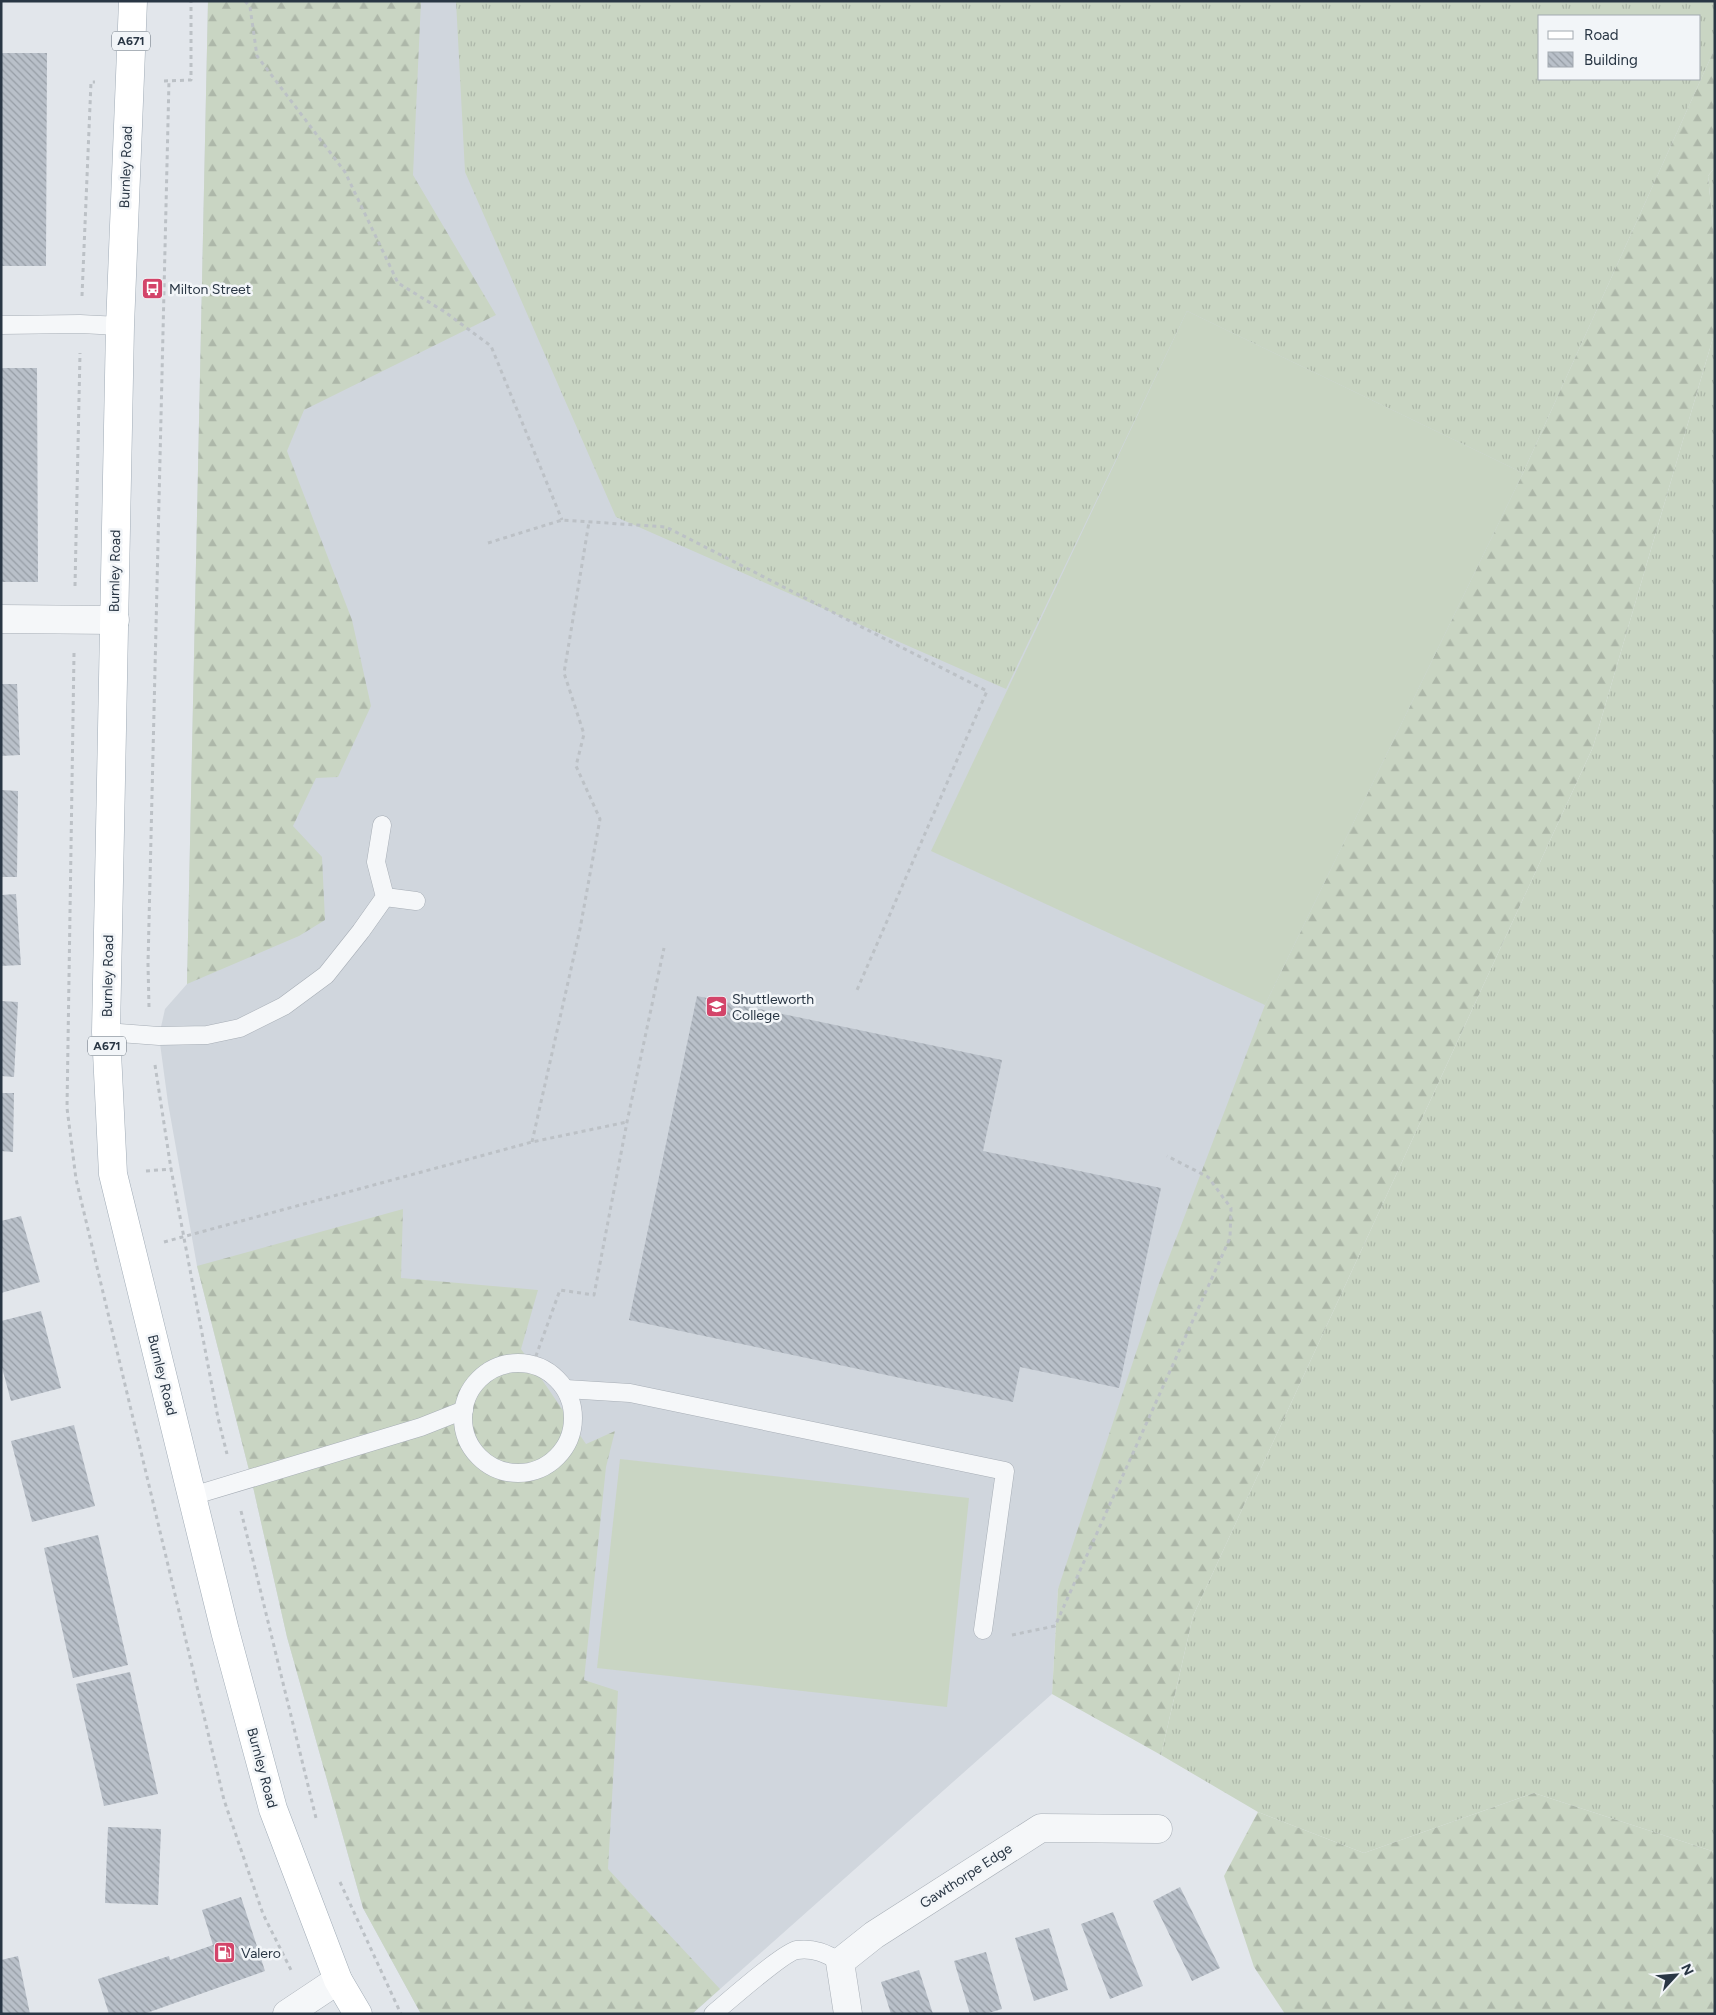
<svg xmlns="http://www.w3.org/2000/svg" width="1716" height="2015" font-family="Figtree,sans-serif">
<defs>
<pattern id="grass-tufts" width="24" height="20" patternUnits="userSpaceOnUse" patternTransform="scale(1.25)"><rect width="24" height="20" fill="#c9d5c3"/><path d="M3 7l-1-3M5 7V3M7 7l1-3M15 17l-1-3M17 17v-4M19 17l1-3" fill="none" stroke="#adb7a9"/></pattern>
<pattern id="forest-firs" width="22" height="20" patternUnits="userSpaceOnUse" patternTransform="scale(1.25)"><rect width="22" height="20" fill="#c9d5c3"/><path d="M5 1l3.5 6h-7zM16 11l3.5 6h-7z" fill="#adb7a9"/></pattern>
<pattern id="building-back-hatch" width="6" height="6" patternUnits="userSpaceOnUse" patternTransform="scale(1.25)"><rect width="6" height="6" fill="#b9c0c9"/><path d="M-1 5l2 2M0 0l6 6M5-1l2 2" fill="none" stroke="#969da5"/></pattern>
</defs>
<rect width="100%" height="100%" fill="#e2e6eb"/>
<!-- built -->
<path fill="#d0d6dd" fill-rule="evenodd" d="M 208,1 L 1715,1 L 1715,48 L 1523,473 L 1058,1589 L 1052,1694 L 692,2014 L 421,2014 L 363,1908 L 287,1637 L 251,1478 L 197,1266 L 168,1103 L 159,1036 L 165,1009 L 187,984 ZM 1540,16 L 1700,16 L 1700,79 L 1540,79 Z"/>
<!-- grass -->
<g fill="url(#grass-tufts)" fill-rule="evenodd">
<path d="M 456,1 L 1715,1 L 1715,48 L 1523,473 L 1187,311 L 1006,689 L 616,517 L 465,172 ZM 1540,16 L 1700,16 L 1700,79 L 1540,79 Z"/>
<path d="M 1715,167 L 1715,246 L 1708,176 Z"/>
<path d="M 1715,331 L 1715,1852 L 1534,1793 L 1364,1853 L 1258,1812 L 1161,1755 L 1193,1616 L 1593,747 Z"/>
</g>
<!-- forest -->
<g fill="url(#forest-firs)">
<path d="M 208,1 L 421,1 L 413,175 L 496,315 L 304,410 L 287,451 L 352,620 L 371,706 L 338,777 L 316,778 L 293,826 L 322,857 L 325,920 L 299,936 L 187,984 Z"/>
<path d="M 1715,48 L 1715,167 L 1708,176 L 1715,246 L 1715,331 L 1593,747 L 1193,1616 L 1161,1755 L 1052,1694 L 1058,1589 L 1158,1286 L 1265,1005 L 1523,473 Z"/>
<path d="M 403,1209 L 401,1278 L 538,1290 L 521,1349 L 586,1444 L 615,1431 L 606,1467 L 584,1680 L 618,1691 L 608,1869 L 720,1989 L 692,2014 L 421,2014 L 363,1908 L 287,1637 L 251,1478 L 197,1266 Z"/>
<path d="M 1534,1793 L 1715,1852 L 1715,2014 L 1285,2014 L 1254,1967 L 1224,1876 L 1258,1812 L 1364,1853 Z"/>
</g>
<!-- garden -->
<g fill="#c9d5c3">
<path d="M 1187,311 L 1523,473 L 1265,1005 L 931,851 Z"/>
<path d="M 620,1459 L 969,1498 L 947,1707 L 597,1668 Z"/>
</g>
<!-- building -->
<g fill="url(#building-back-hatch)">
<path d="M 1,53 L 47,53 L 46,266 L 1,266 Z"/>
<path d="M 1,368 L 37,368 L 38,582 L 1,582 Z"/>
<path d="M 1,684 L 17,684 L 20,755 L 1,756 Z"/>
<path d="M 1,790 L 18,791 L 17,877 L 1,877 Z"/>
<path d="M 16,894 L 21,965 L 1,966 L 1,895 Z"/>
<path d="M 697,996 L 1002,1060 L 983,1151 L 1161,1188 L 1119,1388 L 1020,1367 L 1013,1402 L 629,1320 Z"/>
<path d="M 1,1001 L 18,1002 L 14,1077 L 1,1076 Z"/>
<path d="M 1,1093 L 14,1093 L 13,1152 L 1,1151 Z"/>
<path d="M 21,1216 L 40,1282 L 1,1293 L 1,1221 Z"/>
<path d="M 41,1311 L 61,1388 L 11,1401 L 1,1364 L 1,1321 Z"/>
<path d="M 74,1425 L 95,1506 L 32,1522 L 11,1441 Z"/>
<path d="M 98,1535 L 128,1665 L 73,1678 L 44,1548 Z"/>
<path d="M 130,1672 L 158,1794 L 104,1806 L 76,1684 Z"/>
<path d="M 108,1827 L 161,1829 L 158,1905 L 105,1903 Z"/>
<path d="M 1180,1887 L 1220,1968 L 1192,1981 L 1153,1901 Z"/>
<path d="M 241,1897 L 265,1971 L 144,2014 L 109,2014 L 98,1979 L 169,1956 L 170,1960 L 213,1945 L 202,1910 Z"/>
<path d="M 1113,1912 L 1143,1986 L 1110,1999 L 1081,1924 Z"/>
<path d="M 1049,1928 L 1068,1990 L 1034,2001 L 1015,1938 Z"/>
<path d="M 986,1952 L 1002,2009 L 985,2014 L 970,2014 L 954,1961 Z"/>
<path d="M 18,1956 L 30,2014 L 1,2014 L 1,1960 Z"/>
<path d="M 919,1970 L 933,2014 L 891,2014 L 881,1982 Z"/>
</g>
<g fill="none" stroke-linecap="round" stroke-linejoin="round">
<defs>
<g id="service">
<path d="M 1,325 L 80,324 L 120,326"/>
<path d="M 385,897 L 416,901"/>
<path d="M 106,1032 L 159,1036 L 207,1035 L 240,1028 L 284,1006 L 326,975 L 361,931 L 385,897 L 376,862 L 382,825"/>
<circle cx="518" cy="1418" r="55"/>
<path d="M 566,1389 L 630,1393 L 1005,1471 L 983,1630"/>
<path d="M 192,1496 L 421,1427 L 464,1410"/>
<path d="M 713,2014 C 726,2003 784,1952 797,1950 C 814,1948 826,1953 840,1962"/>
</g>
<g id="minor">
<path d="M 1,619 L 115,620"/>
<path d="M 287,2014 L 338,1980"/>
<path d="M 848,2014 L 840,1962 L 874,1935 L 1041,1828 L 1158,1829"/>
</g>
<path id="primary" d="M 133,1 L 120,326 L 106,1032 L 113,1174 L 225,1631 L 273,1809 L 338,1980 L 358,2014"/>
</defs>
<!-- service casing -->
<use href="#service" stroke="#a7aeb6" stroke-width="19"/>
<!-- minor casing -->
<use href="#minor" stroke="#a7aeb6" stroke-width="29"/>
<!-- primary casing -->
<use href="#primary" stroke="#a1acb7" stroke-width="29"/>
<!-- path -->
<g stroke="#bcc1c6" stroke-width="3" stroke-dasharray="4 4" stroke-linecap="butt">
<path d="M 245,1 L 250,7 L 257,56 L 345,172 L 398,283 L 445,312 L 491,346 L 562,520"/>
<path d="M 164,81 L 191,80 L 191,1"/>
<path d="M 82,296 L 91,82 L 95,82"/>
<path d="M 488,543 L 562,520 L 666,527 L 987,691 L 857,990"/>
<path d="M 75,586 L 80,353"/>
<path d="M 74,653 L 67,1108 L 76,1179 L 224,1800 L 263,1914 L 291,1970"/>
<path d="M 149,1007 L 148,964 L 169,80"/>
<path d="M 155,1065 L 171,1169"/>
<path d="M 532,1142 L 580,929 L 600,819 L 576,766 L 584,734 L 564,673 L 589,522"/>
<path d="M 146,1171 L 171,1169 L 218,1418 L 227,1454"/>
<path d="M 164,1242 L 532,1142 L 627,1122"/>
<path d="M 533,1364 L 560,1290 L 594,1295 L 627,1122 L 664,948"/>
<path d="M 241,1511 L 316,1818"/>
<path d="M 1012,1635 L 1055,1626 L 1230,1238 L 1231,1208 L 1208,1177 L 1167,1156"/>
<path d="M 340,1882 L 401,2014"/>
</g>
<!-- service -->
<use href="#service" stroke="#f5f7f9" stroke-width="18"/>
<!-- minor -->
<use href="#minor" stroke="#f5f7f9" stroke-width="28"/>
<!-- primary -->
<use href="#primary" stroke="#fff" stroke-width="28"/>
</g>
<!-- icons -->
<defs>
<symbol id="bus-square" viewBox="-11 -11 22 22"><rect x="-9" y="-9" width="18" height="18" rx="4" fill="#d34469" stroke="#f2f5f8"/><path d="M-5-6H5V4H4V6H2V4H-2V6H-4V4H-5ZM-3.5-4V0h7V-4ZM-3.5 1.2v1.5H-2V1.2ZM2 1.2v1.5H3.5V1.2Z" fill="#fff"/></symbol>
<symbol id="school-square" viewBox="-11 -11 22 22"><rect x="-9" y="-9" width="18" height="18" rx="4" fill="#d34469" stroke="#f2f5f8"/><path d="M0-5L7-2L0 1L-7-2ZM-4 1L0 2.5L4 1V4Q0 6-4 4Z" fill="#fff"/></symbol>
<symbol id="fuel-square" viewBox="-11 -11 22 22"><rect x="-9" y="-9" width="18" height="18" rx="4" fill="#d34469" stroke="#f2f5f8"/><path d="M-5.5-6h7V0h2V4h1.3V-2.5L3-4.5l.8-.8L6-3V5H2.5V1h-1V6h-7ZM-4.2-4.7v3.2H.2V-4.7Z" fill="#fff"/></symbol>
</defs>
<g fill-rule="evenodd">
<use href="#bus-square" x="140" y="276" width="25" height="25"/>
<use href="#school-square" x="704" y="994" width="25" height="25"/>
<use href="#fuel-square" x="212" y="1940" width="25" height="25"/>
</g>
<g text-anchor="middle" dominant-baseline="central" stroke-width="5" stroke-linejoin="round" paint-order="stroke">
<!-- shield labels -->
<g fill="#f2f5f8" stroke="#656f7a" stroke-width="1">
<rect x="112" y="31.5" width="38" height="19" rx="4"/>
<rect x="88" y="1036.5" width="38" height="19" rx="4"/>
</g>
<g font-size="12" font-weight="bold" fill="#293644">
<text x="131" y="41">A671</text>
<text x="107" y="1046">A671</text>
</g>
<!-- street labels -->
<g font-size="14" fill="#293644" stroke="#f2f5f8">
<text transform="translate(126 167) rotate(-88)">Burnley Road</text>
<text transform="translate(115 571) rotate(-89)">Burnley Road</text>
<text transform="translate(108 976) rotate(-89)">Burnley Road</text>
<text transform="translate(162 1375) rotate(76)">Burnley Road</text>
<text transform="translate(262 1768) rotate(75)">Burnley Road</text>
<text transform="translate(966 1876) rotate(-33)">Gawthorpe Edge</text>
</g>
<!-- poi labels -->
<g font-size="14" fill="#293644" stroke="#f2f5f8" text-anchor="start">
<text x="169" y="289">Milton Street</text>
<text x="732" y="999">Shuttleworth<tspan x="732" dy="16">College</tspan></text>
<text x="241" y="1953">Valero</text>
</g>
</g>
<!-- border -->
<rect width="1716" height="2015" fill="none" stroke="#293644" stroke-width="5"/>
<!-- legend -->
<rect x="1538" y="15" width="162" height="65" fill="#f2f5f8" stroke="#a2a9b0"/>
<rect x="1548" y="31" width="25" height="8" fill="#ffffff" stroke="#a2a9b0"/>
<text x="1584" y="40" font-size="15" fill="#293644">Road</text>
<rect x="1548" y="52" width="25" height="15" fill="url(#building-back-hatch)" stroke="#a2a9b0"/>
<text x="1584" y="65" font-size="15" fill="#293644">Building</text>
<!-- north arrow -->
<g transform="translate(1676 1975) rotate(64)" stroke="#f2f5f8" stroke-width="4" paint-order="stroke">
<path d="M0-4L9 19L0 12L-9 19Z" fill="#293644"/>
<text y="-8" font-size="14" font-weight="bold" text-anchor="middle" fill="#293644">N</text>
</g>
</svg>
